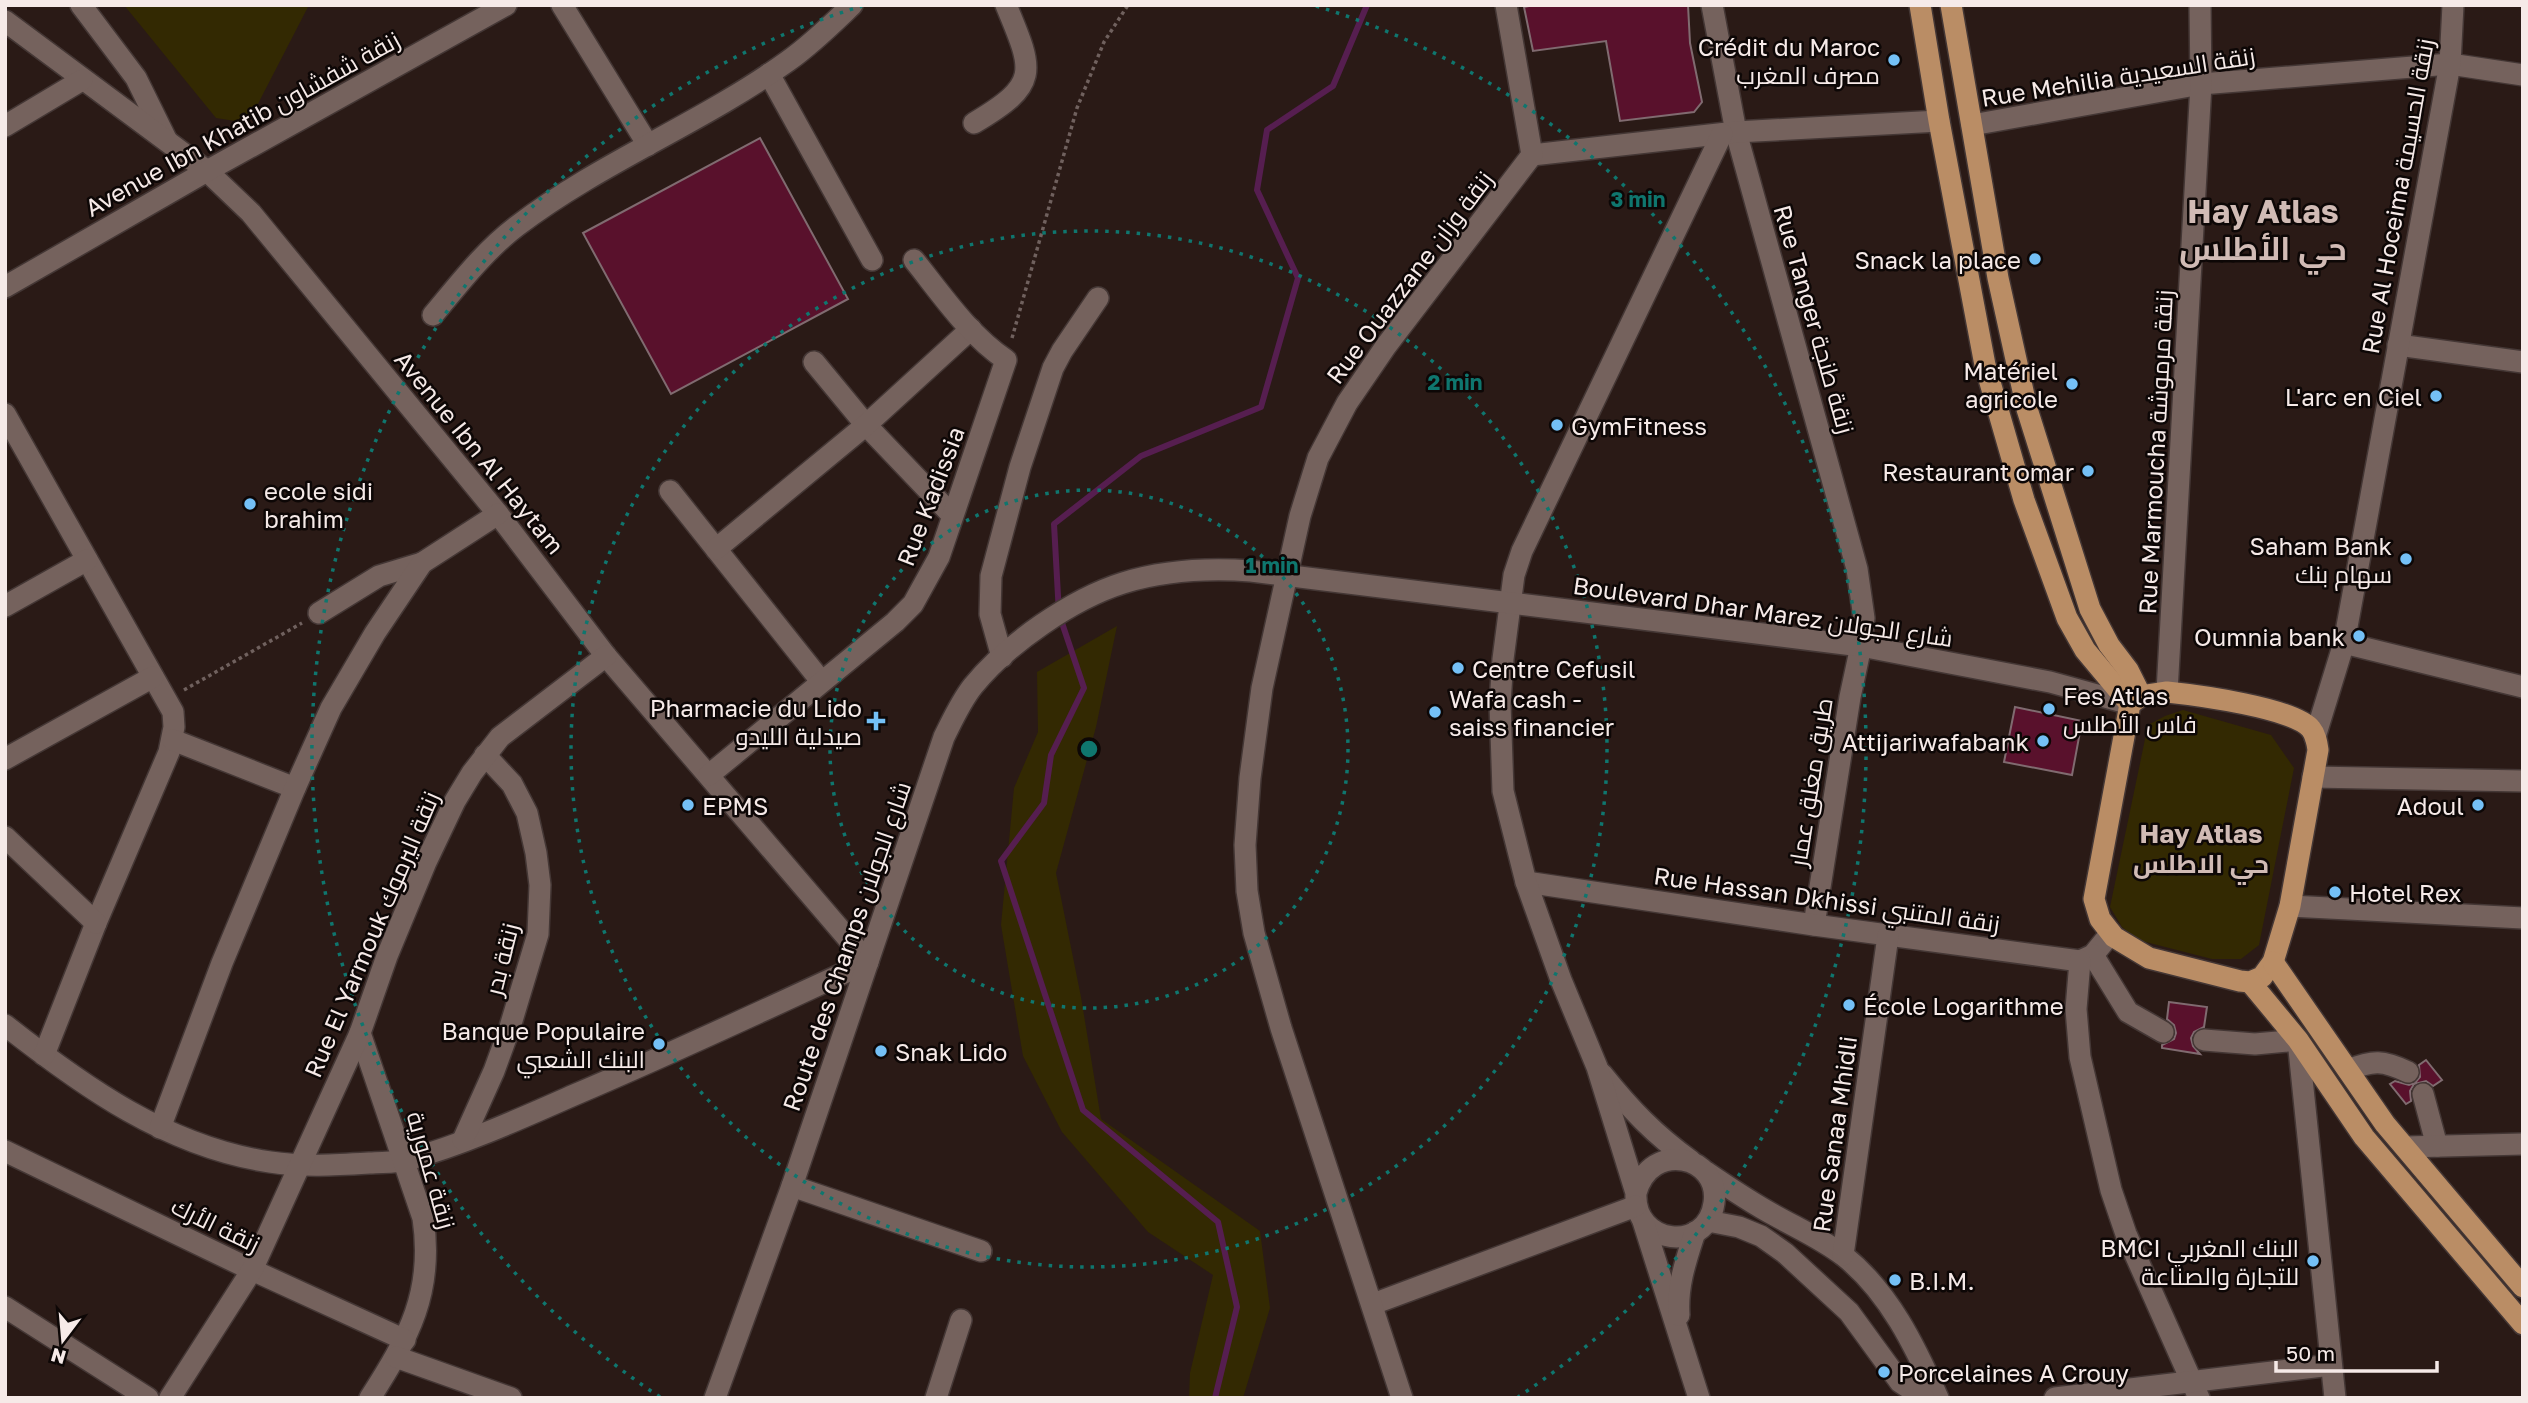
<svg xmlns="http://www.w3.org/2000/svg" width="2528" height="1403" font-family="'Golos Text',Cairo,sans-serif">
<rect width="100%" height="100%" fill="#2a1a16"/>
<!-- green -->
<g fill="#332902">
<path d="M 124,5 L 309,5 L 248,123 L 216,118 Z"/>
<path d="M 1117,626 L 1096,727 L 1056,873 L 1081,997 L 1101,1119 L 1260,1231 L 1270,1308 L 1243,1398 L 1189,1398 L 1190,1373 L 1213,1275 L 1148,1232 L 1062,1132 L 1023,1056 L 1001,925 L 1014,788 L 1038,732 L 1037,672 Z"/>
<path d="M 2183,710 L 2271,735 L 2294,768 L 2259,945 L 2241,959 L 2212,959 L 2138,940 L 2122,927 L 2110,907 L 2148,725 L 2165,716 Z"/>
</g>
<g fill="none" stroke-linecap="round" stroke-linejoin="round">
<!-- stream -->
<path stroke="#561e50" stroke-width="6" d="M 1215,1398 L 1237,1307 L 1218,1222 L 1083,1110 L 1001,861 L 1044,803 L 1051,755 L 1084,688 L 1059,614 L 1054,524 L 1141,456 L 1261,407 L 1298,278 L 1257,190 L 1267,130 L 1333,86 L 1367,5"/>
</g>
<!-- building -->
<g fill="#59112c" stroke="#806b70" stroke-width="2">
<path d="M 1534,5 L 1688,5 L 1690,43 L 1702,102 L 1694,112 L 1620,121 L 1606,41 L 1533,51 L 1524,7 Z"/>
<path d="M 760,138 L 848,299 L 671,394 L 583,233 Z"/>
<path d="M 2015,707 L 2082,721 L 2072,775 L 2004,762 Z"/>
<path d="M 2169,1002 L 2207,1007 L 2204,1027 L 2194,1032 L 2191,1038 L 2193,1046 L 2200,1054 L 2162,1048 L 2162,1045 L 2174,1039 L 2176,1033 L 2174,1025 L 2167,1019 Z"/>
<path d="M 2426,1060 L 2442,1080 L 2433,1086 L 2426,1081 L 2414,1084 L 2410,1091 L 2411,1101 L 2406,1104 L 2390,1084 L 2395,1081 L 2409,1085 L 2415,1083 L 2420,1077 L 2419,1065 Z"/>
</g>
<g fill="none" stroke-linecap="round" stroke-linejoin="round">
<defs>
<g id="minor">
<path d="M 81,5 L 136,78 L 166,139"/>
<path d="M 562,5 L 648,145"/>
<path d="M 1712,5 L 1736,132 L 1857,569 L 1864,618 L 1861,646 L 1850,697 L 1814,925"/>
<path d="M 5,21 L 207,171 L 251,213 L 498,514 L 606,656 L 868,962 C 771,1007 673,1053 574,1095 C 522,1118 462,1145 407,1160 C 395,1163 382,1162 370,1163 C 336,1165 303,1167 270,1162 C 168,1147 84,1087 5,1025"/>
<path d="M 769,74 L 872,260"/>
<path d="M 974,123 C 1040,84 1034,72 1006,5"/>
<path d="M 1972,125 L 2201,84 L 2450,64 L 2523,75"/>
<path d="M 5,126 L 82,80"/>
<path d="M 1532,155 L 1736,132 L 1939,121"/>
<path d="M 5,287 L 207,171 L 506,5"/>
<path d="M 433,315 C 459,284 484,251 517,226 C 601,162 702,123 788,61 C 812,44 831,25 852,5"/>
<path d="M 2398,345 L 2523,362"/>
<path d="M 814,362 L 866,425 L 952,515"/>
<path d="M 5,414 L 173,712 L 174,727 L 169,752 L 96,923 L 44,1055"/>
<path d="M 670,491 L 821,681"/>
<path d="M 716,549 L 866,425 L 971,329"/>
<path d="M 5,606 L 87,560"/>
<path d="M 319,613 L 379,576 L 422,563"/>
<path d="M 2344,643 L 2523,687"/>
<path d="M 1002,657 L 990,614 L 991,576 L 1020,467 L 1053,368 L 1062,351 L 1098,298"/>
<path d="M 2167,692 L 2201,84 L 2200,5"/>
<path d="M 2315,737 L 2344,643 L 2450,64 L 2453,5"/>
<path d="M 173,740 L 295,788"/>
<path d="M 5,759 L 153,677"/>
<path d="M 709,775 L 895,622 L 913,604 L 939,557 L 1006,360 C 968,334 942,295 914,260"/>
<path d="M 2313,777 L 2523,781"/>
<path d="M 5,837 L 96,923"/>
<path d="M 1526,882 L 1814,925 L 2080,961 L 2093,955 L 2111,933"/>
<path d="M 2290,906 L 2523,918"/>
<path d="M 2093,955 L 2128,1012 L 2163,1032"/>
<path d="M 2080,961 L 2076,1009 L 2080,1057 L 2111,1190 L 2126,1234 L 2199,1398"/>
<path d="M 360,1033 L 423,1218 C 434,1292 409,1337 370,1398"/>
<path d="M 2204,1040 L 2255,1044 L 2298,1040 L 2335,1398"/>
<path d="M 2348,1070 C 2373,1060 2383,1060 2408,1072"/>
<path d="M 1602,1074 C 1631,1110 1654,1134 1691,1161"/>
<path d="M 2423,1094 L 2437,1146"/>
<path d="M 160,1128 L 222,963 L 295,788 L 331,708 L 375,633 L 422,563 L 498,514"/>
<path d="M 463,1140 L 494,1071 L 510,1027 L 538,934 L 540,885 L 536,853 L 527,813 L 512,784 L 485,755"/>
<path d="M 2405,1147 L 2523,1144"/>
<path d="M 5,1151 L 252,1270 L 405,1340"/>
<path d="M 1706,1172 C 1728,1187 1750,1202 1774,1215 C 1797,1228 1822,1239 1844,1256 C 1889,1292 1915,1346 1938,1398"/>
<path d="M 792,1186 L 981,1251"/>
<path d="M 1636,1193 C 1651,1139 1721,1156 1714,1203 C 1707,1254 1633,1245 1636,1193 L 1597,1067 L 1561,980 L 1526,882 L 1503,791 L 1500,703 L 1503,659 L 1514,575 L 1522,551 L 1722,134"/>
<path d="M 1643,1221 L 1699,1398"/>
<path d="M 1708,1221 L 1739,1227 L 1761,1236 L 1785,1253 L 1849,1312 L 1900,1382 L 1924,1398"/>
<path d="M 1843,1255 L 1888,936"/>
<path d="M 1373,1304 L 1636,1206"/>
<path d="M 5,1307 L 148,1398"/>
<path d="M 1679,1315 C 1677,1285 1686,1260 1695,1232"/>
<path d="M 396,1357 L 511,1398"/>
<path d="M 170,1398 L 252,1270 L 360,1033 L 387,956 L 426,862 L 455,801 L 472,773 L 500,737 L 606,656"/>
<path d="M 715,1398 L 792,1186 L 944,737 C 953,719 961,701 973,686 C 1007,644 1072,599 1123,583 C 1165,570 1208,568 1251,571 L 1861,646 L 2050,682 L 2130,704"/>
<path d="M 936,1398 L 961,1320"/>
<path d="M 1402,1398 L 1281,1028 L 1254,933 L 1247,891 L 1245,845 L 1250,778 L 1262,688 L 1300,516 L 1318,458 L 1347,403 L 1386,346 L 1532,155 L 1506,5"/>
<path d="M 2055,1398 L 2331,1365"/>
</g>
<g id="major">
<path d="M 1920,5 L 1939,121 L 1985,365 L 2024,500 L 2067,618 L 2085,650 L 2130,704"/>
<path d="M 1951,5 L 1998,278 L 2027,409 L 2090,609 L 2109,645 L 2128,670 L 2141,696"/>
<path d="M 2167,692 C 2196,695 2295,708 2311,729 C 2316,735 2317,743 2318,750 L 2290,906 L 2273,962 L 2262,977 L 2250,982 L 2240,981 L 2149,958 L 2114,937 L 2100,919 L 2094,899 L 2130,704 L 2141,696 Z"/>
<path d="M 2273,962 L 2385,1124 L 2523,1287"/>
<path d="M 2250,982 L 2298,1040 L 2364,1137 L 2523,1324"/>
</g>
</defs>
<!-- minor casing -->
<use href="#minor" stroke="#443735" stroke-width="24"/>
<!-- major casing -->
<use href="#major" stroke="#443735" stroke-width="24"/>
<!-- path -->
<g stroke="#70615e" stroke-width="3.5" stroke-dasharray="3.5 3.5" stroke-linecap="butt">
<path d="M 1012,338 L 1077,108 L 1104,42 L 1128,5"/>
<path d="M 184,690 L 302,623"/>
</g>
<!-- minor -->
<use href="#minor" stroke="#75625d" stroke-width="21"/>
<!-- major -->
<use href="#major" stroke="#ba8d65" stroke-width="21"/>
</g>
<!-- distance rings -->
<g fill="none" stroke="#0f766e" stroke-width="3.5" stroke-dasharray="3.5 7">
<circle cx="1089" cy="749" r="259"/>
<circle cx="1089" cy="749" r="518"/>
<path d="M660 1397A777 777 0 0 1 862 6M1316 6A777 777 0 0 1 1518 1397"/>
</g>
<!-- markers -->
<g fill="#74c0f6" stroke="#0d0706" stroke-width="2.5">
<circle cx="1894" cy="60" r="7"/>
<circle cx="2035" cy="259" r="7"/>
<circle cx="2072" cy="384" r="7"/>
<circle cx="2436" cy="396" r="7"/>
<circle cx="1557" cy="425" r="7"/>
<circle cx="2088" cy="471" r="7"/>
<circle cx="250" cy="504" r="7"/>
<circle cx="2406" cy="559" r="7"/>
<circle cx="2359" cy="636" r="7"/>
<circle cx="1458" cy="668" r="7"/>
<circle cx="2049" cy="709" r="7"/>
<circle cx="1435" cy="712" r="7"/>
<path d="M872.5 710.5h7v7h7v7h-7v7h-7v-7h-7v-7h7z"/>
<circle cx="2043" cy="741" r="7"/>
<circle cx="688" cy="805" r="7"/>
<circle cx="2478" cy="805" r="7"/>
<circle cx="2335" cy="892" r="7"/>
<circle cx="1849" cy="1005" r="7"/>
<circle cx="659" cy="1044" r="7"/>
<circle cx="881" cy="1051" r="7"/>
<circle cx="2313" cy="1261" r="7"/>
<circle cx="1895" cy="1280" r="7"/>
<circle cx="1884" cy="1372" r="7"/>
</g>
<g text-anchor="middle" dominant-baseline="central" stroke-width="5" stroke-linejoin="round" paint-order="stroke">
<!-- poi labels -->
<g font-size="24" fill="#f6eae8" stroke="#0d0706" text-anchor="end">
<text x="1880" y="46">Crédit du Maroc<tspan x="1880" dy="28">مصرف المغرب</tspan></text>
<text x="2021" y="259">Snack la place</text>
<text x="2058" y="370">Matériel<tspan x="2058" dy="28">agricole</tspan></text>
<text x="2422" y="396">L'arc en Ciel</text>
<text x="1571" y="425" text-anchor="start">GymFitness</text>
<text x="2074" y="471">Restaurant omar</text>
<text x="264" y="490" text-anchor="start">ecole sidi<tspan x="264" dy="28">brahim</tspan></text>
<text x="2392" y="545">Saham Bank<tspan x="2392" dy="28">سهام بنك</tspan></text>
<text x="2345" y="636">Oumnia bank</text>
<text x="1472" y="668" text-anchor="start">Centre Cefusil</text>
<text x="2063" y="695" text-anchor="start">Fes Atlas<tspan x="2063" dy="28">فاس الأطلس</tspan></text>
<text x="1449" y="698" text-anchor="start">Wafa cash -<tspan x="1449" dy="28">saiss financier</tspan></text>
<text x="862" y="707">Pharmacie du Lido<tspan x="862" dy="28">صيدلية الليدو</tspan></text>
<text x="2029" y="741">Attijariwafabank</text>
<text x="702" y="805" text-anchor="start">EPMS</text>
<text x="2464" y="805">Adoul</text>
<text x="2349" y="892" text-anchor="start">Hotel Rex</text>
<text x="1863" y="1005" text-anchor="start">École Logarithme</text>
<text x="645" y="1030">Banque Populaire<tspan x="645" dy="28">البنك الشعبي</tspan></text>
<text x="895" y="1051" text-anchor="start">Snak Lido</text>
<text x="2299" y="1247">BMCI البنك المغربي<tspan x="2299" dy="28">للتجارة والصناعة</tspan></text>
<text x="1909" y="1280" text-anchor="start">B.I.M.</text>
<text x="1898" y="1372" text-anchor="start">Porcelaines A Crouy</text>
</g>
<!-- street labels -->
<g font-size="24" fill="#f6eae8" stroke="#0d0706">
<text transform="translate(2118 76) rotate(-9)">Rue Mehilia زنقة السعيدية</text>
<text transform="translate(242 123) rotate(-29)">Avenue Ibn Khatib زنقة شفشاون</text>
<text transform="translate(2397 196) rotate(-80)">Rue Al Hoceima زنقة الحسيمة</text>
<text transform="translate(1409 277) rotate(-53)">Rue Ouazzane زنقة وزان</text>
<text transform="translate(1815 319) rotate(74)">Rue Tanger زنقة طنجة</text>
<text transform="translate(480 452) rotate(51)">Avenue Ibn Al Haytam</text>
<text transform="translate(2155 452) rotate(-87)">Rue Marmoucha زنقة مرموشة</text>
<text transform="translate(930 496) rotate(-69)">Rue Kadissia</text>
<text transform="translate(1763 611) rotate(8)">Boulevard Dhar Marez شارع الجولان</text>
<text transform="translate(1810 782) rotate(-81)">طريق مغلق عمار</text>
<text transform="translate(1827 899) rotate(8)">Rue Hassan Dkhissi زنقة المتنبي</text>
<text transform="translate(371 934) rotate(-67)">Rue El Yarmouk زنقة اليرموك</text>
<text transform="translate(846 946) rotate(-71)">Route des Champs شارع الجولان</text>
<text transform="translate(501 959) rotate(-76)">زنقة بدر</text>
<text transform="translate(1834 1134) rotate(-82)">Rue Sanaa Mhidli</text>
<text transform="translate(432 1170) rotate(74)">زنقة عمورية</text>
<text transform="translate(216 1224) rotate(26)">زنقة الأرك</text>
</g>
<!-- neighbourhood labels -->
<g font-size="26" font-weight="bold" fill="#d1bbb5" stroke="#0d0706">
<text x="2201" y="833">Hay Atlas<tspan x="2201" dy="30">حي الاطلس</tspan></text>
</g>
<!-- district labels -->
<g font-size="32" font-weight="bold" fill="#d1bbb5" stroke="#0d0706">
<text x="2263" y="211">Hay Atlas<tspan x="2263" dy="37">حي الأطلس</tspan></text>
</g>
</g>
<circle cx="1089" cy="749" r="10" fill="#0f766e" stroke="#0d0706" stroke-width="3.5"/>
<g font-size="21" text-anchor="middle" font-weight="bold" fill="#0f766e" stroke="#0d0706" stroke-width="5" stroke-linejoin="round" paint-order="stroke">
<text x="1638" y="207">3 min</text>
<text x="1455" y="390">2 min</text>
<text x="1272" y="573">1 min</text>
</g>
<!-- border -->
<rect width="2528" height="1403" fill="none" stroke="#f6eae8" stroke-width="14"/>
<!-- north arrow -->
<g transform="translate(63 1340) rotate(196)" stroke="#0d0706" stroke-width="5" paint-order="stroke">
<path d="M0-5L12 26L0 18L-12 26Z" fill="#f6eae8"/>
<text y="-10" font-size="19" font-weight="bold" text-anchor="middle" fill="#f6eae8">N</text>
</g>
<!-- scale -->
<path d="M2276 1361v10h161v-10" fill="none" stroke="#f6eae8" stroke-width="3.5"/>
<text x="2286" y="1361" font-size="21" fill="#f6eae8" stroke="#0d0706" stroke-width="5" paint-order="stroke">50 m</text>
</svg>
